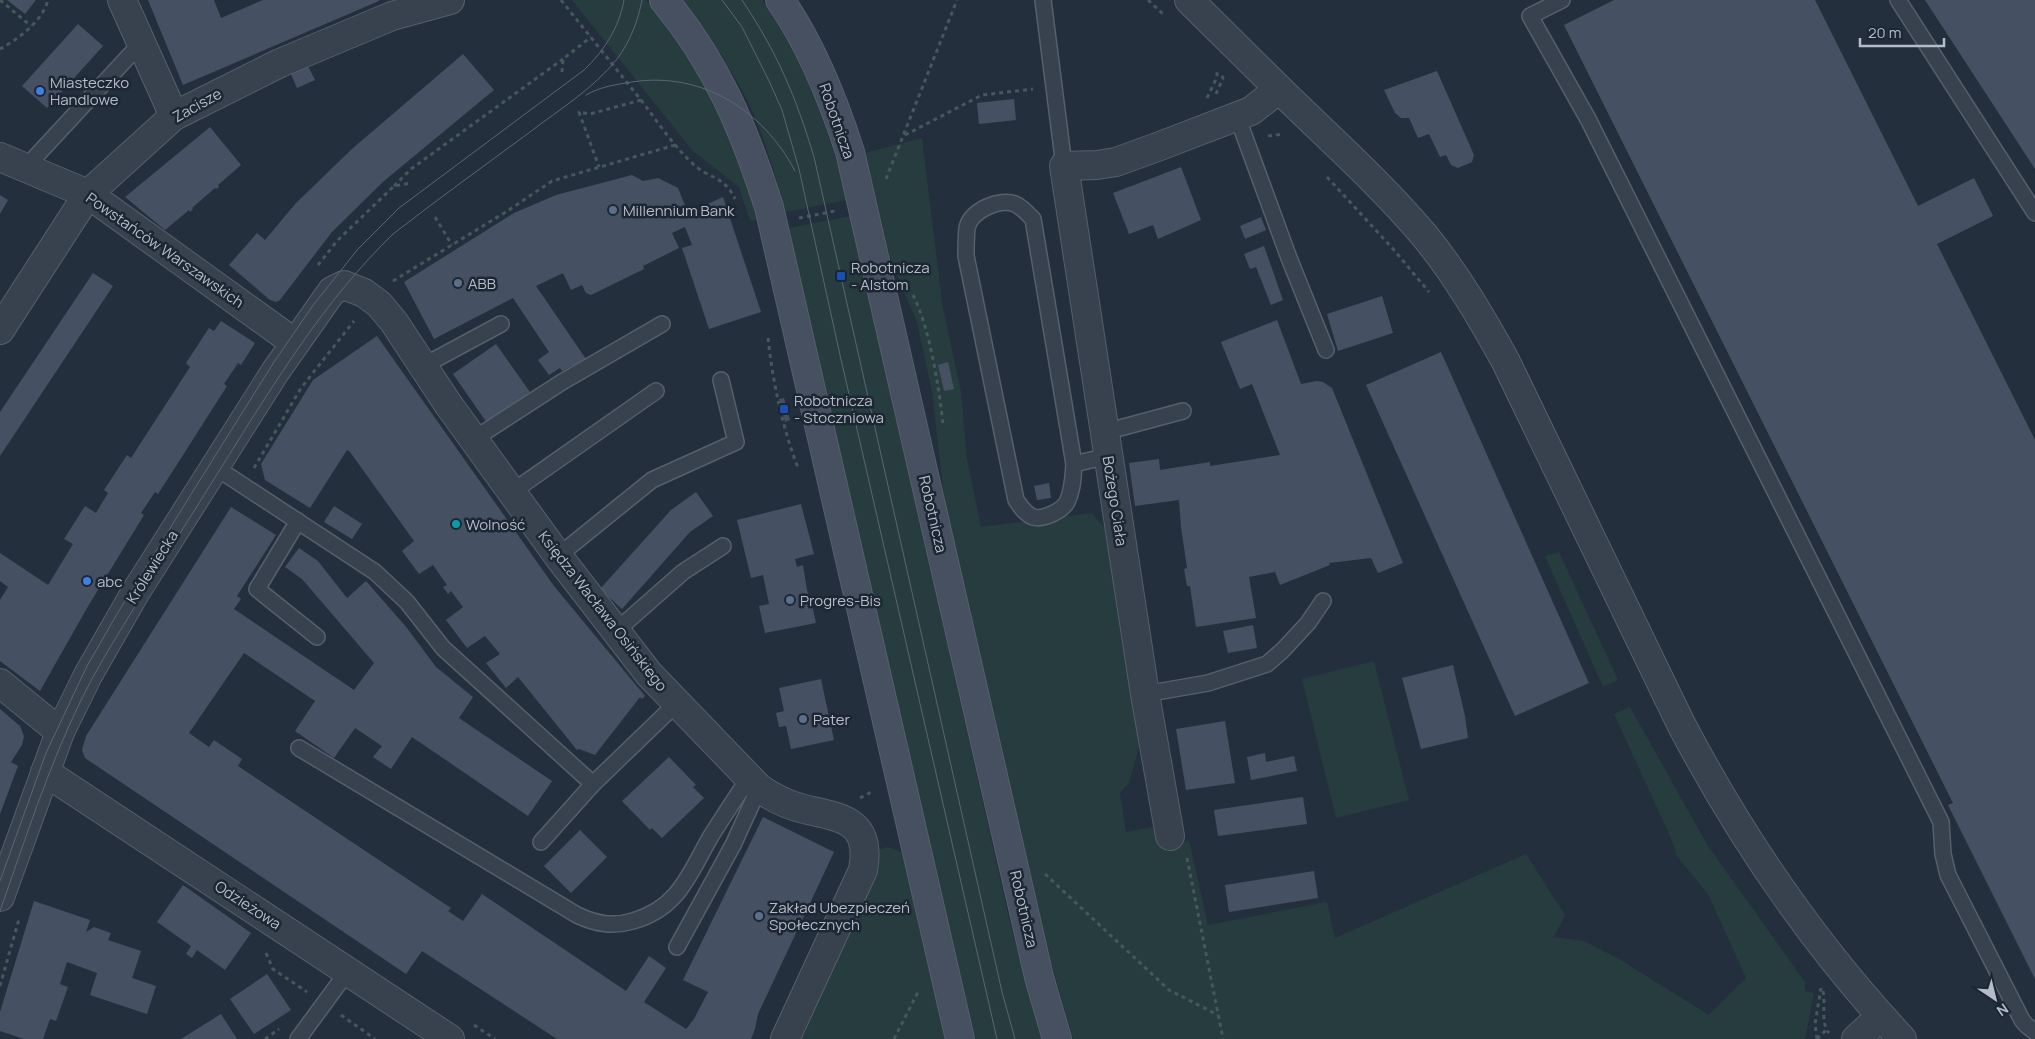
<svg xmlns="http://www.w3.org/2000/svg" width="2035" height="1039" font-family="Manrope,sans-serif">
<rect width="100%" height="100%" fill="#242f3e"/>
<!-- green -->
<g fill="#263c3f">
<path d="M 572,0 L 646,0 C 702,62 736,140 757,220 L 750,221 L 739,187 L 693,151 Z"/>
<path d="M 683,0 L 762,0 C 804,61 829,128 847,200 L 786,212 C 776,178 766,143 752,110 C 734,71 708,34 683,0 Z"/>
<path d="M 922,138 L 942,303 L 961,392 L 967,459 L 981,527 L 1092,513 L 1106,530 L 1121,638 L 1141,740 L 1129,783 L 1120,793 L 1126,832 L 1158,826 L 1163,850 L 1189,840 L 1208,925 L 1327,902 L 1335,938 L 1526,854 L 1565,915 L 1554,937 L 1584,941 L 1619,959 L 1709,1015 L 1746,978 L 1709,896 L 1677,856 L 1671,838 L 1614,714 L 1630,707 L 1708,846 L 1805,982 L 1805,991 L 1814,993 L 1805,1039 L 1073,1039 L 1045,941 L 945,505 L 932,392 L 917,322 L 891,262 L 865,153 Z"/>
<path d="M 851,216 L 1010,923 L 1042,1039 L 976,1039 L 954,950 L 789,228 Z"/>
<path d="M 1559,552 L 1618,680 L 1603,687 L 1545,556 Z"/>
<path d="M 1374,661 L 1409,800 L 1336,818 L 1302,679 Z"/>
<path d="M 888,847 L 902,852 L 945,1039 L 785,1039 L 866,853 Z"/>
</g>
<!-- building -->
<g fill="#455162">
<path d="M 7,0 L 36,0 L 25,14 Z"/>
<path d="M 148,0 L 214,0 L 221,18 L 263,0 L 379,0 L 379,1 L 183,85 Z"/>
<path d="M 1614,0 L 1815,0 L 1918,206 L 1974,178 L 1993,216 L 1937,244 L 2035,440 L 2035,979 L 1948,805 L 1953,803 L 1564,25 Z"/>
<path d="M 1925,0 L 2035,0 L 2035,169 Z"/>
<path d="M 78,24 L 103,46 L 47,108 L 22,86 Z"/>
<path d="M 463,54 L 494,90 L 384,181 L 332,232 L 280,300 L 276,302 L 270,300 L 229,265 L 257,233 L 265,240 L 296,203 L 353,148 Z"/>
<path d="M 307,64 L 315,80 L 297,88 L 290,72 Z"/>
<path d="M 1437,71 L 1474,155 L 1472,162 L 1458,168 L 1451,165 L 1446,155 L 1440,157 L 1429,134 L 1418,138 L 1409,118 L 1401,118 L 1395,113 L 1384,90 Z"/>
<path d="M 1014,99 L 1016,120 L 979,124 L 977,103 Z"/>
<path d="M 210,127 L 241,165 L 218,185 L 219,187 L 216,189 L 215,188 L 192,208 L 193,209 L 190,212 L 189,210 L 165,230 L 125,197 Z"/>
<path d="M 1181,167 L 1201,220 L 1158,239 L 1153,225 L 1129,234 L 1113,193 Z"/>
<path d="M 632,175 L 643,181 L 658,178 L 678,188 L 688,213 L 723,197 L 761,312 L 709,329 L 682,248 L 692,245 L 685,227 L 672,233 L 679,248 L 643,266 L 644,269 L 591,295 L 586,293 L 582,285 L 571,290 L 563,273 L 536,286 L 586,359 L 562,371 L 560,368 L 549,375 L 538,360 L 549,352 L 513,298 L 434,339 L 404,282 L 514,213 L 556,195 Z"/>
<path d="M 0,195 L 8,200 L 0,214 Z"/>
<path d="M 1261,217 L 1266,230 L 1245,239 L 1240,226 Z"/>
<path d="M 1264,246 L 1283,300 L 1271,305 L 1256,267 L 1250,269 L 1244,254 Z"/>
<path d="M 93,273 L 113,286 L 0,456 L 0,412 Z"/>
<path d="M 1382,296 L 1393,333 L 1338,351 L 1327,314 Z"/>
<path d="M 1277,320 L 1301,384 L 1317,381 L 1323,382 L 1332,388 L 1403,563 L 1378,573 L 1371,558 L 1329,563 L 1330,565 L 1280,585 L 1275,572 L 1249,577 L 1256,618 L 1196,627 L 1190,586 L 1187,586 L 1184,569 L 1187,568 L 1181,527 L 1179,500 L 1135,506 L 1129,463 L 1159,459 L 1160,470 L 1210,462 L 1210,466 L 1280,455 L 1252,384 L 1240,389 L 1221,342 Z"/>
<path d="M 221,321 L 255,343 L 241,365 L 238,363 L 224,384 L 227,386 L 176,466 L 158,494 L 155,492 L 141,513 L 144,515 L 87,608 L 40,691 L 0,661 L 0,600 L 8,587 L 0,581 L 0,553 L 48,585 L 73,544 L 64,539 L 85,506 L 96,513 L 108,493 L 104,490 L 127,455 L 131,458 L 190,367 L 186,363 L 209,328 L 214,331 Z"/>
<path d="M 377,336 L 554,586 L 645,696 L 642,699 L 640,697 L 595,755 L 579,749 L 577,750 L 518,677 L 506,688 L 486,663 L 500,654 L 485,636 L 467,648 L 446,620 L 463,607 L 451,591 L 448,594 L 443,587 L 447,585 L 433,565 L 419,574 L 402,551 L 414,541 L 350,452 L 347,450 L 310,508 L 265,480 L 261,464 L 313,380 Z"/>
<path d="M 496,344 L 530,392 L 487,423 L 453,374 Z"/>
<path d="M 1441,352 L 1589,683 L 1515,716 L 1366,385 Z"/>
<path d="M 948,362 L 954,389 L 944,391 L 938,365 Z"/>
<path d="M 784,398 L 790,420 L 785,422 L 779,399 Z"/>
<path d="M 1049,483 L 1051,498 L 1037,500 L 1034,486 Z"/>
<path d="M 696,492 L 713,516 L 690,532 L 622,609 L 600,589 L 671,510 Z"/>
<path d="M 801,504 L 814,554 L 795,559 L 797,567 L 803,565 L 807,590 L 809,596 L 810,596 L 816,623 L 765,633 L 759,606 L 769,604 L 763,575 L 751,578 L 737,520 Z"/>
<path d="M 334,506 L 362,524 L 352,539 L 324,522 Z"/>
<path d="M 231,507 L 276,535 L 237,596 L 241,599 L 234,609 L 354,690 L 374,663 L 302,579 L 285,567 L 299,548 L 318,561 L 347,598 L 366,581 L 407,628 L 436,667 L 473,697 L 459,718 L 552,781 L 528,816 L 412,737 L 391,769 L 373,757 L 382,746 L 355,728 L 334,758 L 295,731 L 315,701 L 244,653 L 189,733 L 209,747 L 214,740 L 242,759 L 238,766 L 451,908 L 448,911 L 463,921 L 482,894 L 626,991 L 649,956 L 666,968 L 644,1002 L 686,1029 L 694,1019 L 708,992 L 683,980 L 763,817 L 834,852 L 758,1014 L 755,1029 L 751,1039 L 557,1039 L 422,951 L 406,974 L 85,758 L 82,750 L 86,736 Z"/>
<path d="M 1253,625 L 1257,648 L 1228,653 L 1223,631 Z"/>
<path d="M 1453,665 L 1465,716 L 1468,738 L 1421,749 L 1402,678 Z"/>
<path d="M 821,679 L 834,740 L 791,749 L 786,726 L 779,727 L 776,713 L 784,711 L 779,688 Z"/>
<path d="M 0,709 L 20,726 L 24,736 L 22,745 L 11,762 L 18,766 L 0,814 Z"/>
<path d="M 1225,721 L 1235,783 L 1186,790 L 1176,729 Z"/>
<path d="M 1265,753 L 1266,762 L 1294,756 L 1297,771 L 1251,780 L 1247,757 Z"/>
<path d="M 669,757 L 696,785 L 693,787 L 704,798 L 662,838 L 652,828 L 650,830 L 622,801 Z"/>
<path d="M 1303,797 L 1307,824 L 1218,836 L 1214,810 Z"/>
<path d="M 580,830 L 607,857 L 571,893 L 544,866 Z"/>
<path d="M 1314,871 L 1318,898 L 1229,912 L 1225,885 Z"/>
<path d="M 183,885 L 251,933 L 225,970 L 197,950 L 192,958 L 186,954 L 191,946 L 157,922 Z"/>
<path d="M 34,901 L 90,920 L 86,932 L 94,927 L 111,933 L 108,940 L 141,951 L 132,978 L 156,986 L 147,1014 L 90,995 L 97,973 L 67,962 L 60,984 L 68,987 L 56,1021 L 50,1019 L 43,1039 L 24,1039 L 0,1031 L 0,1012 Z"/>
<path d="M 267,974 L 291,1010 L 254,1034 L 230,999 Z"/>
<path d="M 221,1014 L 237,1039 L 181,1039 Z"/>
</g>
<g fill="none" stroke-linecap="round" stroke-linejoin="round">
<defs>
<g id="lane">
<path d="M 1043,0 L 1064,166"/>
<path d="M 1562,0 L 1530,16 L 1588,119 L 1941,822 L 1943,854 L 1948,875 L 2022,1020 L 2026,1025 L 2035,1032"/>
<path d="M 1898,0 L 2035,213"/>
<path d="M 1237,116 L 1289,258 L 1326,350"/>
<path d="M 26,167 L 141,43"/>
<path d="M 423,366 L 501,324"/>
<path d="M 1105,432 L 1183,411"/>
<path d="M 474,439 L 562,382 L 662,324"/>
<path d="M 1074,464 C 1073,477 1073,490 1067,502 C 1062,511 1043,520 1033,517 C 1025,514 1021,507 1016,500 L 966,256 C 966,247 966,237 967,228 C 971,210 1000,198 1015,204 C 1022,207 1028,214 1033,219 L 1074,464 L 1108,456"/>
<path d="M 215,467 L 375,572 L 407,602 L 443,648 L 593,784"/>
<path d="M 512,492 L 656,391"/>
<path d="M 298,521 L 257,589 L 317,637"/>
<path d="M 558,556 L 652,480 L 736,442 L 721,380"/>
<path d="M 616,631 L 683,572 L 723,546"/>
<path d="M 1145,694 L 1208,683 L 1267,664 L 1282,651 L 1308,623 L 1323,601"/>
<path d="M 299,748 L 577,915 C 596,924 613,927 633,921 C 679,908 689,874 711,836 C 723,817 736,797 749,778"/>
<path d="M 541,842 L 593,784 L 677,703"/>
<path d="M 677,947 L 733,845 L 759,788"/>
<path d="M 298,1039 L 348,971"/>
</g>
<g id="street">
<path d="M 122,0 L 174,116"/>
<path d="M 1189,0 L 1279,89"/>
<path d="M 0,157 L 88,194 L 295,343"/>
<path d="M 0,330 L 88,194 L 174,116 L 280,63 L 392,16 L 450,0"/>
<path d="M 0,683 L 60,732"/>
<path d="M 45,772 L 450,1039"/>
<path d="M 1170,836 L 1145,694 L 1064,166 L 1097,165 L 1116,162 L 1160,146 L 1251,111 L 1279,89 C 1328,137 1380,183 1424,235 C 1456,274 1481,317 1505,360 L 1681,724 C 1741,838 1814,945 1902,1039"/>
<path d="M 0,897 L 60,732 L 88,675 L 135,593 L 275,372 L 332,291 L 344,285 L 364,293 L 379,304 L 394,322 L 448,404 L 558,556 L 649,674 L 759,788 C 773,798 787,805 804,809 C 842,818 872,820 863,870 L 785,1039"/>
<path d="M 1856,1039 L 1881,1016"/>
</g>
<g id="secondary">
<path d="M 664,0 C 717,64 744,129 769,207 L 960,1039"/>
<path d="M 780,0 C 812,46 833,99 850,152 L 1039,977 L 1057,1039"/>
</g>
</defs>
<!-- lane casing -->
<use href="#lane" stroke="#565f6c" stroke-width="18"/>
<!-- street casing -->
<use href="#street" stroke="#565f6c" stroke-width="30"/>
<!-- secondary casing -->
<use href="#secondary" stroke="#565f6c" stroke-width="30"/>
<!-- path -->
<g stroke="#44595c" stroke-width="3" stroke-dasharray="4 4" stroke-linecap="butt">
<path d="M 0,0 L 31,26"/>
<path d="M 561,0 L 641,100 L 590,114 L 579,112 L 599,167"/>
<path d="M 1148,0 L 1164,15"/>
<path d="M 0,49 C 18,39 42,22 48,0"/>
<path d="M 562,72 L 563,59 L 591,37"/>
<path d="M 1216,94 L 1223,78 L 1220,72"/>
<path d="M 1207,98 L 1217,77 L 1217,69"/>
<path d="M 641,100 C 657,121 672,144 692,163 C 708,179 724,175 735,199"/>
<path d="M 905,135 L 982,95 L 1033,89"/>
<path d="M 1268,136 L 1283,134"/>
<path d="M 1327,177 L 1394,250 L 1429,292"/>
<path d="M 886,179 L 957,0"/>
<path d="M 394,186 L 411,169 L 563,59"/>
<path d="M 435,217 L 452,245"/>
<path d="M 799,218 L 835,211"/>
<path d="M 318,265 L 337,241 L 394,186 L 411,183"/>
<path d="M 393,281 L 509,210 L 552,181 L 675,145"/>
<path d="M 913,295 C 930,329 939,387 943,425"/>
<path d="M 768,338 C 773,383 782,426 798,468"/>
<path d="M 254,468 L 301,388 L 354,321"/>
<path d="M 860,798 L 873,791"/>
<path d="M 1187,858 L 1223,1039"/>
<path d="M 1045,874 L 1169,990 L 1218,1015"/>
<path d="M 266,953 L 273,969 L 307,992"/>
<path d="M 0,986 L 19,919"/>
<path d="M 1823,991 C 1826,1005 1820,1022 1829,1033"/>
<path d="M 341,1015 L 375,1039"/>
<path d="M 474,1025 L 495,1039"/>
<path d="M 265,1039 L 279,1029"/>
<path d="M 894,1039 L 919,990"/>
<path d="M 1817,1039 L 1815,1024 L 1821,988"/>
<path d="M 1817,1039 L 1826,1030"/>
</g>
<!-- lane -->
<use href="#lane" stroke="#38414e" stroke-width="15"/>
<!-- street -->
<use href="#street" stroke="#38414e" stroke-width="28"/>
<!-- secondary -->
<use href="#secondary" stroke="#465061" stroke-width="28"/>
<!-- tram -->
<g stroke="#5a6575" stroke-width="1">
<path d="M 722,0 L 742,27 L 769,81 L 782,110 L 799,169 L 840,355 L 997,1039"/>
<path d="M 742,0 C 777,52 796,97 814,157 L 1002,992 L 1015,1039"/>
<path d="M 586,95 C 598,88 612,85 626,83 C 698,69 762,108 795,171"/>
<path d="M 0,881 L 46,753 L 87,666 L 117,614 L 195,488 L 274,362 L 314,304 L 358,249 L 399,208 L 584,70 C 604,51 619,28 624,0"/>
<path d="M 0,911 C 25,840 48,768 81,700 C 95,672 111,645 128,618 C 159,565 192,515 224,463 C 275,382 324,301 393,234 C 438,199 484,166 530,132 C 560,109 593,89 617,59 C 630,42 638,21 642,0"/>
</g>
</g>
<!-- markers -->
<g fill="#3f7fe0" stroke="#1d2633" stroke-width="2">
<circle cx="40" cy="91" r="5"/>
<circle cx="87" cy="581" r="5"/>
</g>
<g fill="#5c6f8a" stroke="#1d2633" stroke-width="2">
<circle cx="613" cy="210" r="5"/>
<circle cx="458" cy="283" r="5"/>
<circle cx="790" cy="600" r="5"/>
<circle cx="803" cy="719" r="5"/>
<circle cx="759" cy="916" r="5"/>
</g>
<g fill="#1a4fb4" stroke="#1d2633" stroke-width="2">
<rect x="836" y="271" width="10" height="10" rx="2.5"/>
<rect x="779" y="404" width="10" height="10" rx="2.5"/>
</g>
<circle fill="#0f9aa8" stroke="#1d2633" stroke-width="2" cx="456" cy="524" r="5"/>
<g text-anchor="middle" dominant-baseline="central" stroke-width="5" stroke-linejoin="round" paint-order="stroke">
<!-- poi labels -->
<g font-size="15" fill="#b4bcc9" stroke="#1d2633" text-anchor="start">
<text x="50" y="82">Miasteczko<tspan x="50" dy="17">Handlowe</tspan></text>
<text x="623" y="210">Millennium Bank</text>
<text x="851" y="267">Robotnicza<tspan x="851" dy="17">- Alstom</tspan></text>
<text x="468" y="283">ABB</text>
<text x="794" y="400">Robotnicza<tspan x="794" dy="17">- Stoczniowa</tspan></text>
<text x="466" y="524">Wolność</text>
<text x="97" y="581">abc</text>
<text x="800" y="600">Progres-Bis</text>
<text x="813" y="719">Pater</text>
<text x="769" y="907">Zakład Ubezpieczeń<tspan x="769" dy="17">Społecznych</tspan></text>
</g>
<!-- street labels -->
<g font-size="15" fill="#b4bcc9" stroke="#1d2633">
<text transform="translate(197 105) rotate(-29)">Zacisze</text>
<text transform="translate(837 121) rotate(71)">Robotnicza</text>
<text transform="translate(165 250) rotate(35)">Powstańców Warszawskich</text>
<text transform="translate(1115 501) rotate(81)">Bożego Ciała</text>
<text transform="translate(933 514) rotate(77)">Robotnicza</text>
<text transform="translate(152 567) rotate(-58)">Królewiecka</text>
<text transform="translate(603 611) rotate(52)">Księdza Wacława Osińskiego</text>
<text transform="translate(248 905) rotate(33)">Odzieżowa</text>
<text transform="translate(1024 909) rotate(77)">Robotnicza</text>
</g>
</g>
<!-- north arrow -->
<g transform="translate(1995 999) rotate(145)" stroke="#1d2633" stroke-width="4" paint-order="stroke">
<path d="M0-4L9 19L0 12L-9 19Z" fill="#b4bcc9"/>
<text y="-8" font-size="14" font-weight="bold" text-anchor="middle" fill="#b4bcc9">N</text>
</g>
<!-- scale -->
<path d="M1860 38v8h84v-8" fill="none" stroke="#b4bcc9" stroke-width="2.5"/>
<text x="1868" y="38" font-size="15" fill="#b4bcc9" stroke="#1d2633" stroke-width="4" paint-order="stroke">20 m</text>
</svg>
